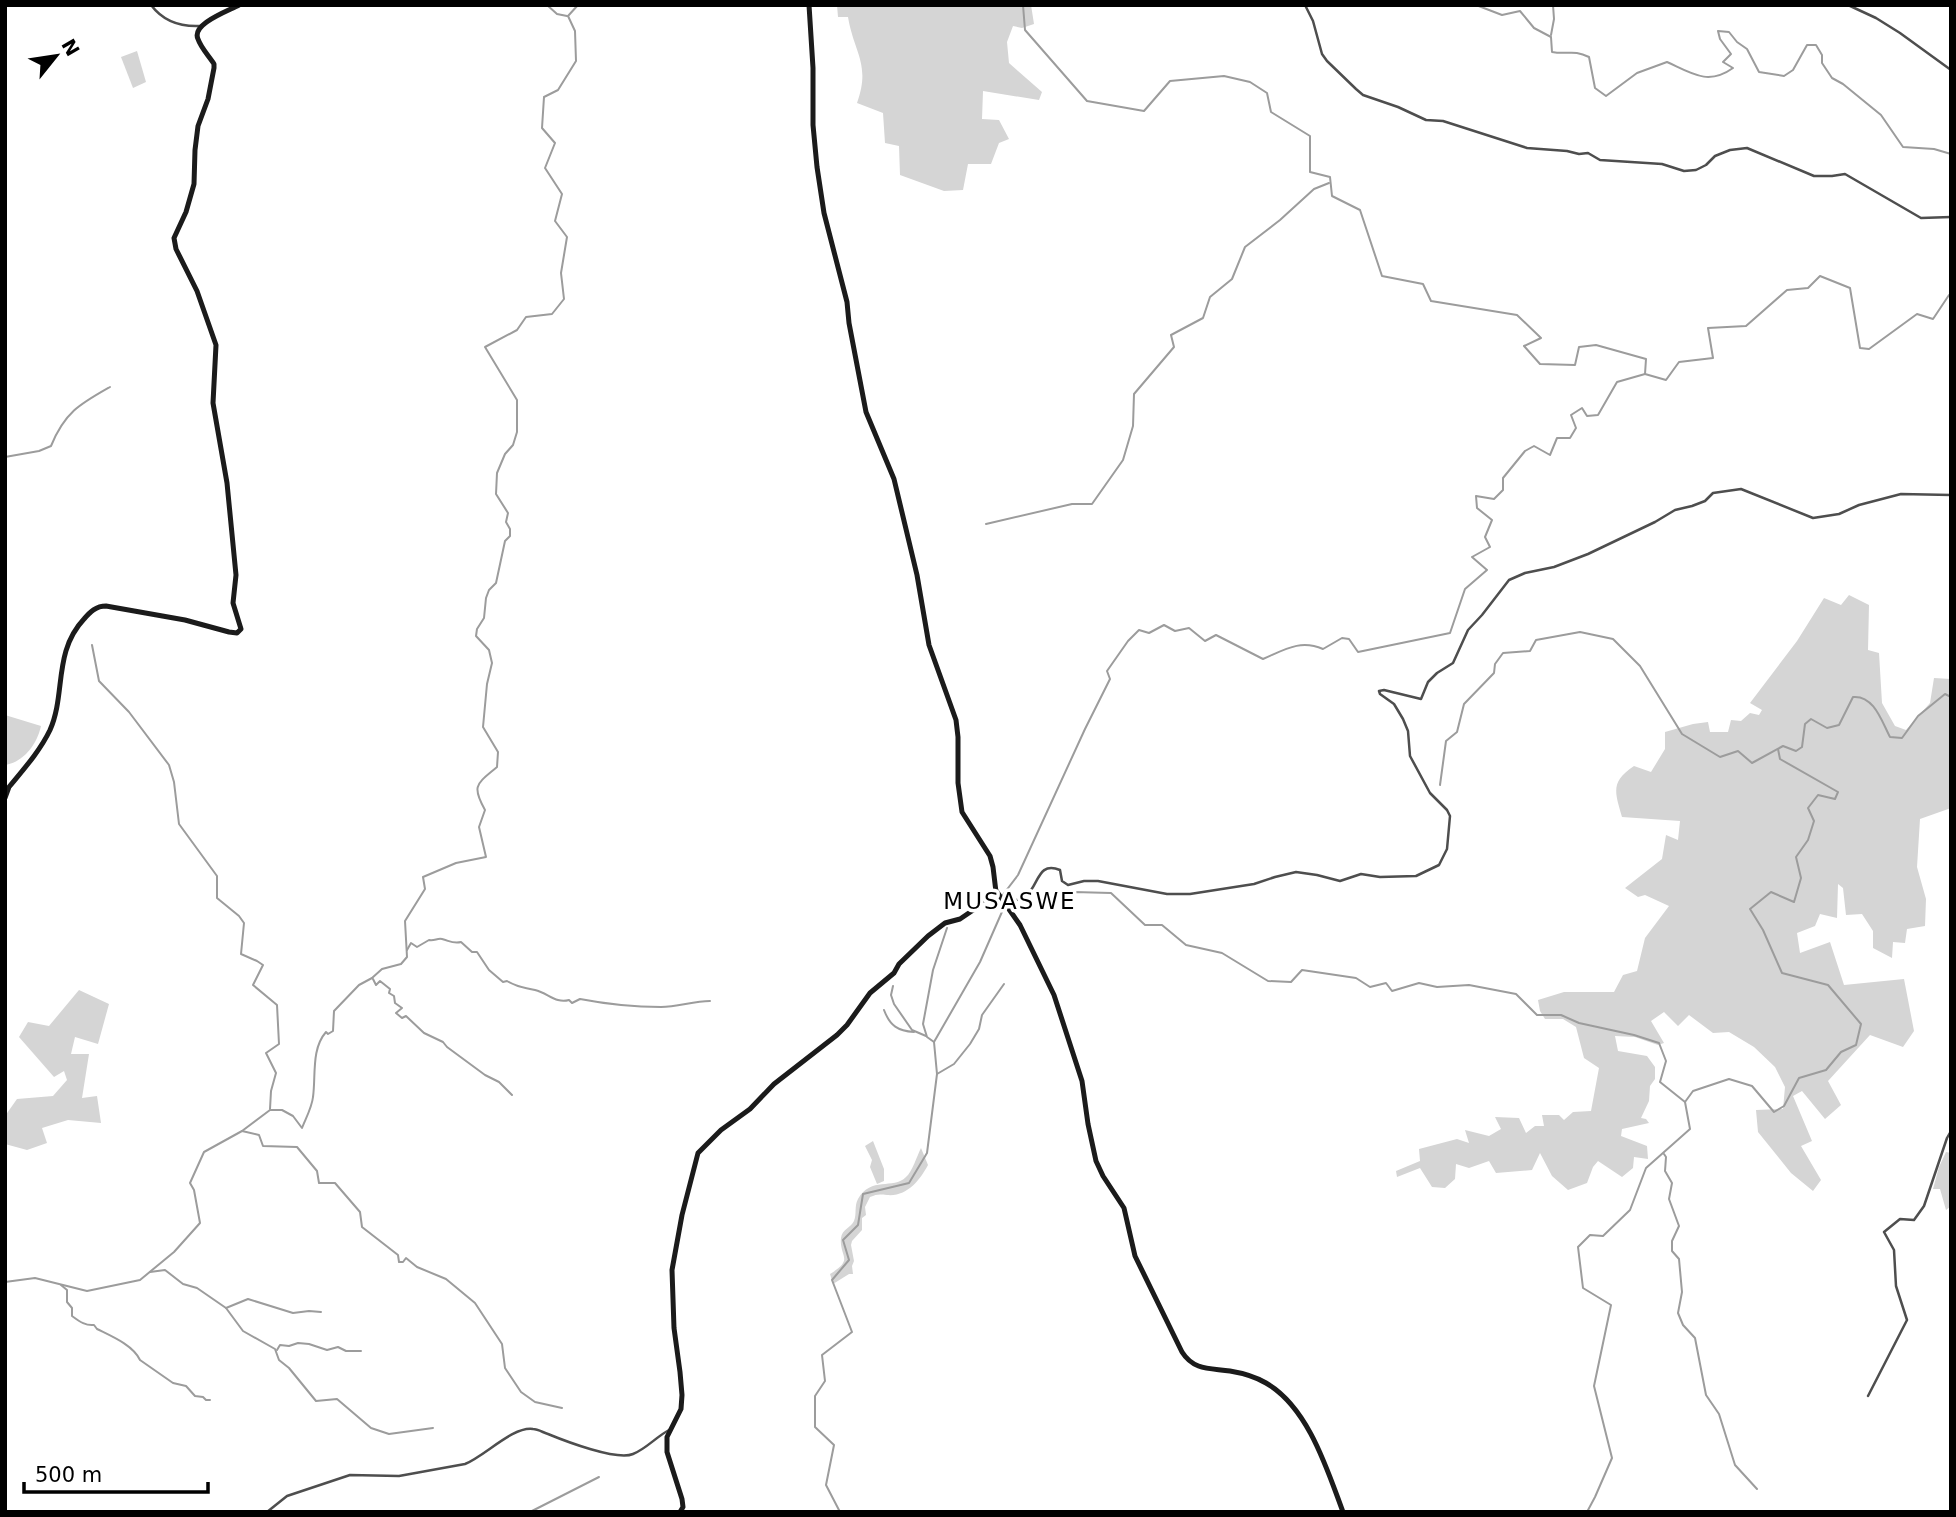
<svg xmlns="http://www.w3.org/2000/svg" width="1956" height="1517" font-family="'DejaVu Sans',sans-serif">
<rect width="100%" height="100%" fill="#fff"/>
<!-- green -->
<g fill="#d5d5d5">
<path d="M 837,5 L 1031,5 L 1034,24 L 1022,28 L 1013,26 L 1007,42 L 1009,63 L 1042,92 L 1039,100 L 983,91 L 982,119 L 999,120 L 1009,139 L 999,143 L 991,164 L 968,164 L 963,190 L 944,191 L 900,175 L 899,146 L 885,143 L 883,113 L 857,103 C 871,64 854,53 848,17 L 838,17 Z"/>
<path d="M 137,51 L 146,82 L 133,88 L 121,57 Z"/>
<path d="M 1849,595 L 1869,605 L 1868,650 L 1879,653 L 1882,703 L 1895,726 L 1906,730 L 1930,703 L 1934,678 L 1951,679 L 1951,808 L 1920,819 L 1917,867 L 1926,899 L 1925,926 L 1907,929 L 1905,943 L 1893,942 L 1892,958 L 1873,948 L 1873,931 L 1862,914 L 1846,915 L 1843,888 L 1838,884 L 1837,918 L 1820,914 L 1815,926 L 1797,933 L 1800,953 L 1830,942 L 1844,985 L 1904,979 L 1914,1031 L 1903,1047 L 1870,1035 L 1828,1081 L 1841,1105 L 1825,1119 L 1802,1091 L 1793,1096 L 1812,1141 L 1801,1146 L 1821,1180 L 1813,1191 L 1791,1173 L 1758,1132 L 1756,1110 L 1783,1109 L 1785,1087 L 1775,1067 L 1754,1047 L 1729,1032 L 1713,1033 L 1689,1015 L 1678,1026 L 1664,1012 L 1651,1021 L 1664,1043 L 1658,1045 L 1635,1037 L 1615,1036 L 1618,1051 L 1647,1056 L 1655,1067 L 1655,1079 L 1650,1086 L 1649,1101 L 1641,1118 L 1646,1119 L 1649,1123 L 1622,1129 L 1621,1136 L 1647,1146 L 1648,1159 L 1634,1157 L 1633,1168 L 1622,1177 L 1598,1161 L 1593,1167 L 1587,1183 L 1568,1190 L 1552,1176 L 1540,1153 L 1532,1170 L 1496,1173 L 1489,1161 L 1469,1168 L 1456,1164 L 1455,1179 L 1445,1188 L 1432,1187 L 1420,1168 L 1397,1177 L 1396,1171 L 1420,1161 L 1419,1149 L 1457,1139 L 1469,1143 L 1465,1130 L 1489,1136 L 1501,1129 L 1495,1117 L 1519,1118 L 1526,1133 L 1535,1126 L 1544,1126 L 1542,1115 L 1559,1115 L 1564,1120 L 1573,1112 L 1591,1111 L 1599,1068 L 1584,1058 L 1576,1027 L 1563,1019 L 1545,1019 L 1540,1011 L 1538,1000 L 1564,992 L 1614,992 L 1623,975 L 1637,971 L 1645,938 L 1669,906 L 1645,895 L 1638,897 L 1625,888 L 1662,859 L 1666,835 L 1678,840 L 1680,821 L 1622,817 C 1615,792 1610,782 1634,766 L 1651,772 L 1665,749 L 1665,732 L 1693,724 L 1708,722 L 1710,732 L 1728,732 L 1731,720 L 1741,721 L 1750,713 L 1759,715 L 1762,710 L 1750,703 L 1797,641 L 1824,598 L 1841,605 Z"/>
<path d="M 5,715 L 41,726 C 37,744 24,762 5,765 Z"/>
<path d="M 79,990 L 109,1004 L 98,1044 L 75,1037 L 71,1054 L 89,1054 L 82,1098 L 97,1096 L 101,1123 L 68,1120 L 42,1128 L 47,1143 L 27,1150 L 5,1144 L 5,1116 L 17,1099 L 53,1096 L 67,1080 L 64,1071 L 54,1077 L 19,1037 L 28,1022 L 49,1026 Z"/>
<path d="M 873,1141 L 884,1169 L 884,1181 L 877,1184 L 870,1167 L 872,1160 L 865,1146 Z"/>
<path d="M 921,1148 L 928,1165 C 920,1180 907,1197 887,1195 C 879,1194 877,1194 870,1197 L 865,1207 L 866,1215 L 862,1218 L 862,1230 L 852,1241 L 851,1245 L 854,1261 L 852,1266 L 853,1274 L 849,1274 L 833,1284 L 830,1274 C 855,1259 839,1257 841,1238 C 842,1229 851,1228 854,1221 C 857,1214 854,1206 858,1199 C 871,1176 893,1190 906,1177 C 912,1172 917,1156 921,1148 Z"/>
<path d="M 1946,1152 L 1951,1153 L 1951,1206 L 1946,1210 L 1940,1189 L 1933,1189 L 1939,1167 Z"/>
</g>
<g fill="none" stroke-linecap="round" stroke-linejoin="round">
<!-- stream -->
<g stroke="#9c9c9c" stroke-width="2">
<path d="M 547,5 L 557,14 L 567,16"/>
<path d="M 1023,5 L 1025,30 L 1087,101 L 1144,111 L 1170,81 L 1224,76 L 1250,82 L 1267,93 L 1271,112 L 1310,136 L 1310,172 L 1330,177 L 1332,196 L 1360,210 L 1382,276 L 1423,284 L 1431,301 L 1517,315 L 1541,338 L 1524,346 L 1540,364 L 1575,365 L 1579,347 L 1596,345 L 1646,359 L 1645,374 L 1666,380 L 1679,362 L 1713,358 L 1708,328 L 1746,326 L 1787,290 L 1808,288 L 1820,276 L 1850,288 L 1860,348 L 1869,349 L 1917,314 L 1933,319 L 1949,295 L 1951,295"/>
<path d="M 1476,5 L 1502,15 L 1520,11 L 1534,28 L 1551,37 L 1552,52 C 1568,55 1573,49 1589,57 L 1595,88 L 1606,96 L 1637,73 L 1667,62 C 1691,73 1708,86 1733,68 L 1723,62 L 1731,54 L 1720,39 L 1718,31 L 1729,32 L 1737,42 L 1747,49 L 1759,72 L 1784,76 L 1793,70 L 1807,45 L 1816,45 L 1822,55 L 1822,63 L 1832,78 L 1843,84 L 1881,115 L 1903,147 L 1934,149 L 1951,154"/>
<path d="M 1551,35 L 1554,19 L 1553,5"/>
<path d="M 5,457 L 39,451 L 51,446 C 65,412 80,404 110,387"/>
<path d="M 986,524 L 1072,504 L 1092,504 L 1123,460 L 1133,426 L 1134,394 L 1174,347 L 1171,335 L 1203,318 L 1210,297 L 1232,279 L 1245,247 L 1280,220 L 1314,189 L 1329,183"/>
<path d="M 92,645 L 99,681 L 129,712 L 169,765 L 174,782 L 179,824 L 217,876 L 217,898 L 239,916 L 244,923 L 241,954 L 257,961 L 263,965 L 253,985 L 277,1005 L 279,1044 L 266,1053 L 276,1073 L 271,1091 L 270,1109"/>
<path d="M 1440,785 L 1446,741 L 1457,732 L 1464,704 L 1494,673 L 1495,664 L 1503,653 L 1530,651 L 1536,640 L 1580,632 L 1613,639 L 1640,666 L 1682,734 L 1720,757 L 1738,751 L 1752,763 L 1783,746 L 1796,751 L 1802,747 L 1805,724 L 1811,719 L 1827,728 L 1839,725 L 1853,697 C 1874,695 1882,722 1890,737 L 1902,738 L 1918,716 L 1945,694 L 1951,697"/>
<path d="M 1002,896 L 1018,875 L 1085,729 L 1110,679 L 1107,671 L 1128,641 L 1139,630 L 1149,633 L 1164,625 L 1175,631 L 1189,628 L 1205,641 L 1216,635 L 1263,659 C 1284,650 1300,639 1323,649 L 1342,638 L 1349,639 L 1358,652 L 1450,633 L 1465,589 L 1487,570 L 1472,557 L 1490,547 L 1485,537 L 1492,520 L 1477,508 L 1476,496 L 1494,499 L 1503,490 L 1503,478 L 1525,451 L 1534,446 L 1550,455 L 1557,438 L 1570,438 L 1576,428 L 1571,415 L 1582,408 L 1587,416 L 1598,415 L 1617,382 L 1645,374"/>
<path d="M 1055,898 L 1074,892 L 1111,893 L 1145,925 L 1162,925 L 1186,945 L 1222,953 L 1268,981 L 1291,982 L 1302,970 L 1356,978 L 1370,987 L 1386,983 L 1392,991 L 1419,983 L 1437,987 L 1469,985 L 1516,994 L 1537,1015 L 1561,1015 L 1579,1023 L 1634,1035 L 1659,1043 L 1666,1061 L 1660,1082 L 1685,1102"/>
<path d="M 407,950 L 411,943 L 417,947 L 429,940 C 435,941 437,938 442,939 C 450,941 453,944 461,942 L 472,952 L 477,952 L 489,970 L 503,982 L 507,981 C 519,988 523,987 535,990 C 548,993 556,1004 569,1000 L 572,1003 L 580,999 C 606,1004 634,1007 661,1007 C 678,1007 693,1001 710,1001"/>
<path d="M 373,979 L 376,985 L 380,981 L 390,989 L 389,993 L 394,996 L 395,1003 L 402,1008 L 396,1013 L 402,1018 L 406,1016 L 424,1033 L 443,1042 L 447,1047 L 485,1075 L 499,1082 L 512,1095"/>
<path d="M 893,986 L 891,995 L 894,1004 L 912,1030 L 926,1036"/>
<path d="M 884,1010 C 890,1026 898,1031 914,1032"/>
<path d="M 934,1042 L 927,1037 L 923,1024 L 933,970 L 947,928"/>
<path d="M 937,1074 L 954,1064 L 970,1044 L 979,1029 L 982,1015 L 1004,984"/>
<path d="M 242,1131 L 259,1135 L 263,1146 L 297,1147 L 317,1171 L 319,1183 L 335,1183 L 360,1212 L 362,1227 L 398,1255 L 399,1262 L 403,1262 L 406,1258 L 417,1267 L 446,1279 L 475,1303 L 502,1344 L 505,1368 L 521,1392 L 535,1402 L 562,1408"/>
<path d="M 1664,1154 L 1666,1157 L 1665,1171 L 1672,1183 L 1669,1199 L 1679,1226 L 1672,1241 L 1672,1251 L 1679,1259 L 1682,1292 L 1678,1313 L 1683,1325 L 1695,1338 L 1706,1395 L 1719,1414 L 1735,1465 L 1757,1489"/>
<path d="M 150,1272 L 165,1270 L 183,1284 L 197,1288 L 226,1308 L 243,1331 L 275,1349 L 279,1360 L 289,1368 L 316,1401 L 337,1399 L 371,1428 L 389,1434 L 433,1428"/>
<path d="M 5,1282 L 35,1278 L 87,1291 L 140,1280 L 174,1252 L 200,1223 L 194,1190 L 190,1183 L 204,1152 L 242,1131 L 270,1110 L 282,1110 L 293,1116 L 302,1128 C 306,1118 312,1107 313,1097 C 316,1076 311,1049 326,1032 L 328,1034 L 333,1031 L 334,1011 L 359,985 L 372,978 L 382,969 L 401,964 L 407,957 L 405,921 L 425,889 L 423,877 L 456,863 L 486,857 L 479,827 L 485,810 C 471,785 477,784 497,767 L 498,752 L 483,727 L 487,684 L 492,663 L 489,650 L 476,636 L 477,629 L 484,618 L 486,598 L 489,590 L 496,583 L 505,541 L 510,536 L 510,529 L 506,522 L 508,513 L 496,494 L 497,473 L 505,454 L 513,445 L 517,432 L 517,400 L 485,347 L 517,330 L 526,317 L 552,314 L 564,299 L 561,273 L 567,237 L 555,221 L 562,194 L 545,168 L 555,143 L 542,128 L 544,97 L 558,90 L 576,61 L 575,31 L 568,16 L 578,5"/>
<path d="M 61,1285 L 67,1290 L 67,1302 L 72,1308 L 72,1316 C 79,1321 85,1326 94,1325 L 97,1329 C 111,1336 133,1345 140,1360 L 173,1383 L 186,1386 L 195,1396 L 203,1397 L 206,1400 L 210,1400"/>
<path d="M 226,1308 L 248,1299 L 293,1313 L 309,1311 L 321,1312"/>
<path d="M 277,1350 L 280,1345 L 289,1346 L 298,1343 L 309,1344 L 327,1350 L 338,1347 L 346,1351 L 361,1351"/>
<path d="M 1839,1511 L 1839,1512"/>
<path d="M 530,1512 L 599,1477"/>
<path d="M 840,1512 L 826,1485 L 834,1445 L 815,1427 L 815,1396 L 825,1381 L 822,1355 L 852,1332 L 832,1280 L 849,1260 L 843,1240 L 858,1225 L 863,1194 L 909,1183 L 927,1153 L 937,1074 L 934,1042 L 980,962 L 1005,905"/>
<path d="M 1587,1512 L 1595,1497 L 1612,1458 L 1594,1386 L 1611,1305 L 1583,1288 L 1578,1247 L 1590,1235 L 1603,1236 L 1630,1210 L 1646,1168 L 1690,1129 L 1685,1102 L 1693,1091 L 1729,1079 L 1752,1086 L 1774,1112 L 1784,1106 L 1799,1078 L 1826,1070 L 1841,1052 L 1856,1045 L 1861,1024 L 1828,985 L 1782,973 L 1763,930 L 1750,909 L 1771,892 L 1794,902 L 1801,878 L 1796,857 L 1808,840 L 1814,821 L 1808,808 L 1818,795 L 1835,799 L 1838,792 L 1780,759 L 1778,749"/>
</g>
<!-- street -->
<g stroke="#4e4e4e" stroke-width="2.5">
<path d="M 151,5 C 163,21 179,27 200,26"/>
<path d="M 1305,5 L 1313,21 L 1322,54 L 1327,61 L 1356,89 L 1363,95 L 1398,107 L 1426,120 L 1443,121 L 1527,148 L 1567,151 L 1579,154 L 1588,153 L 1600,160 L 1662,164 L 1684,171 L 1696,170 L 1706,165 L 1715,156 L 1730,150 L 1747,148 L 1814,176 L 1832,176 L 1845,174 L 1921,218 L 1951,217"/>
<path d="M 1848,5 L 1876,18 L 1900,33 L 1951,70"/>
<path d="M 1006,905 C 1012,899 1021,901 1027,895 C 1039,884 1038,861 1060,870 L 1062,881 L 1068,885 L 1084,881 L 1098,881 L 1167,894 L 1190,894 L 1254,884 L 1275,877 L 1296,872 L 1317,875 L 1340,881 L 1361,874 L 1380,877 L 1416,876 L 1439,865 L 1447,849 L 1450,816 L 1447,810 L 1430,793 L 1410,756 L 1408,731 L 1403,719 L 1394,704 L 1380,694 L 1379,691 L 1384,690 L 1421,699 L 1428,682 L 1437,673 L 1453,663 L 1468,630 L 1482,615 L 1509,580 L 1525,573 L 1554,567 L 1588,554 L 1655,522 L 1675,510 L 1692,506 L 1705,501 L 1713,493 L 1741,489 L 1813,518 L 1839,514 L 1859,505 L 1901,494 L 1951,495"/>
<path d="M 1868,1396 L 1907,1320 L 1896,1286 L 1894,1250 L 1884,1232 L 1900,1219 L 1914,1220 L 1924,1206 L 1947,1138 L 1951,1131"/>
<path d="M 267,1512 L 287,1496 L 350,1475 L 399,1476 L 465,1464 C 485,1456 513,1426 533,1429 C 538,1429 544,1433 548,1434 C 565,1441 617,1461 633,1454 C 646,1449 656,1437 669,1430"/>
</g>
<!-- secondary -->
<g stroke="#1b1b1b" stroke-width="5">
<path d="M 5,798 L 9,787 C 23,770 40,751 50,730 C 66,694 53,652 84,619 C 90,612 96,606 106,606 L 185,620 L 229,632 L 237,633 L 241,629 L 233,603 L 236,575 L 227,483 L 213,403 L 216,345 L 197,291 L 176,249 L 174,238 L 186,212 L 194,184 L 195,150 L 198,126 L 208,99 L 214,68 L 214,64 C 209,56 201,48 198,39 C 191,24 228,11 239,5"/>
<path d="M 997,892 L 1020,925 L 1054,995 L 1082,1081 L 1088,1124 L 1096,1161 L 1103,1176 L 1124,1208 L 1135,1256 L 1182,1352 C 1194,1371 1211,1368 1230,1371 C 1242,1373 1256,1377 1266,1383 C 1308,1407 1327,1469 1343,1512"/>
<path d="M 680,1512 L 683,1507 L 682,1499 L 667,1452 L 667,1437 L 681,1409 L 682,1395 L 680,1372 L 674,1328 L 672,1270 L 682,1215 L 698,1153 L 721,1130 L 750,1109 L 774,1084 L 837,1035 L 847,1025 L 870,993 L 894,973 L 899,964 L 928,936 L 945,923 L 960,919 L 991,898 L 996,892 L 993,867 L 990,856 L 962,812 L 958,783 L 958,737 L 956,720 L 929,645 L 917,575 L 894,479 L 866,412 L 849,323 L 847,302 L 824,213 L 817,167 L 813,125 L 813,68 L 809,5"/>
</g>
</g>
<g text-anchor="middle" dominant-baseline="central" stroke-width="7" stroke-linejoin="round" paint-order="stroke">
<!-- quarter labels -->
<g font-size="23" letter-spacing="2" fill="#000" stroke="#fff">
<text x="1010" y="901">MUSASWE</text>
</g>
</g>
<!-- border -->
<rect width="1956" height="1517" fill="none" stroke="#000000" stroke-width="14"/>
<!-- north arrow -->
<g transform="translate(56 56) rotate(60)" stroke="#ffffff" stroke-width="5" paint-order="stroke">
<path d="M0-5L12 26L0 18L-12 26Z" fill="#000000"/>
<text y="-10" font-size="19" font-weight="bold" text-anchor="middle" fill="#000000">N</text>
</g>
<!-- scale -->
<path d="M24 1482v10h184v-10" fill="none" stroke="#000000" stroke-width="3.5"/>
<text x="35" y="1482" font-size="21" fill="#000000" stroke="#ffffff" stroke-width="5" paint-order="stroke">500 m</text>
</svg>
